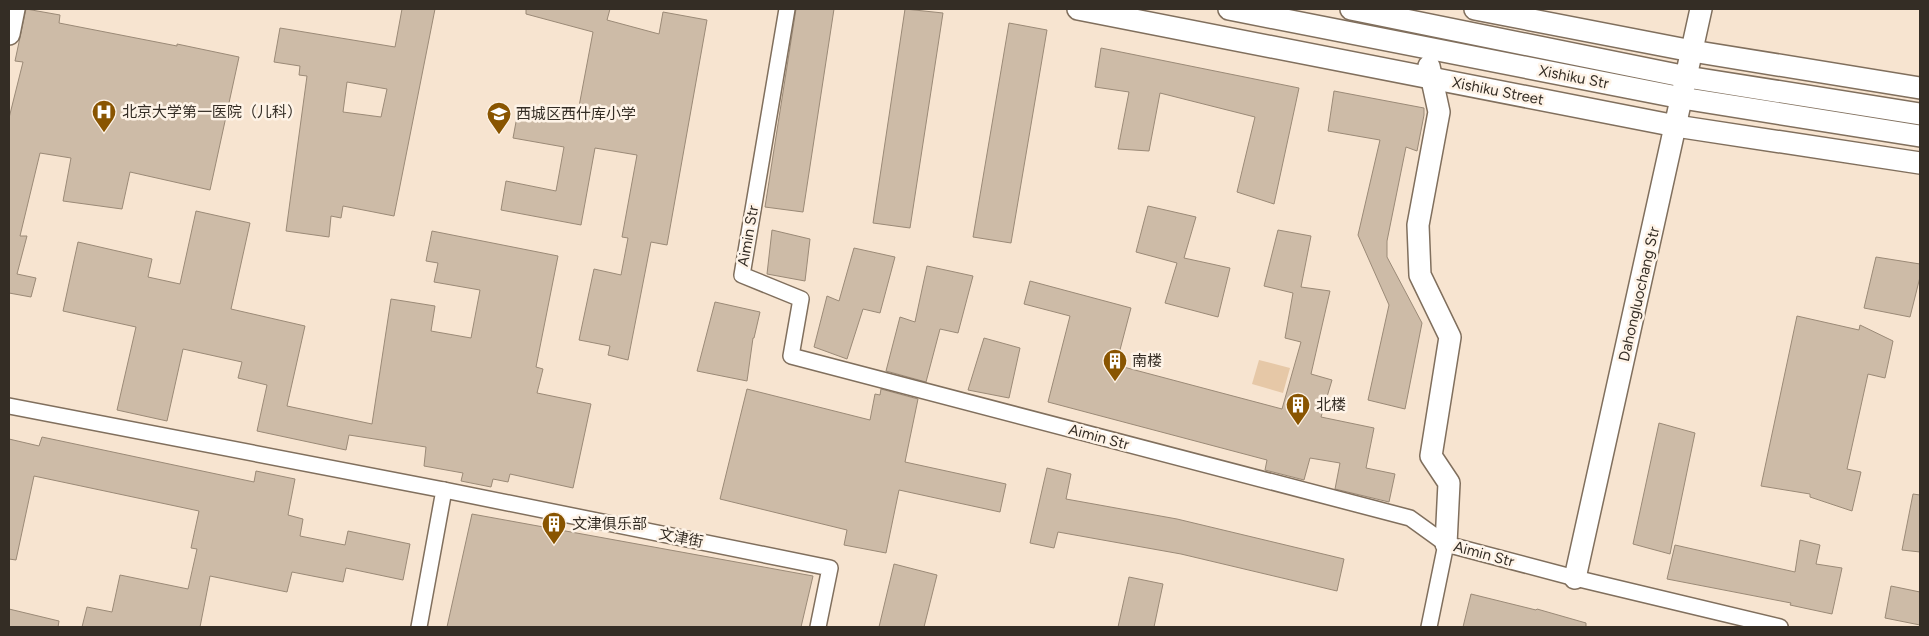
<svg xmlns="http://www.w3.org/2000/svg" width="1929" height="636" font-family="Figtree,'Noto Sans SC',sans-serif">
<rect width="100%" height="100%" fill="#f7e4d0"/>
<!-- garden -->
<path fill="#e6c8a7" d="M 1259,360 L 1290,368 L 1283,393 L 1252,384 Z"/>
<!-- building -->
<g fill="#cdbba7" stroke="#9b8a77" fill-rule="evenodd">
<path d="M 26,9 L 60,15 L 59,23 L 177,46 L 177,44 L 239,57 L 210,190 L 130,172 L 122,209 L 63,201 L 71,158 L 40,153 L 20,236 L 27,236 L 17,274 L 36,278 L 31,297 L 9,293 L 9,118 L 23,62 L 15,61 Z"/>
<path d="M 402,9 L 435,9 L 394,216 L 343,206 L 341,218 L 331,216 L 329,237 L 286,231 L 307,76 L 299,75 L 300,66 L 274,62 L 280,28 L 395,47 ZM 347,82 L 387,89 L 381,117 L 343,112 Z"/>
<path d="M 526,9 L 610,9 L 607,20 L 659,34 L 663,12 L 707,20 L 667,245 L 651,242 L 628,360 L 608,355 L 610,346 L 579,340 L 594,269 L 621,275 L 628,238 L 622,237 L 637,155 L 595,148 L 581,225 L 501,210 L 506,181 L 556,191 L 564,147 L 513,138 L 519,106 L 577,117 L 593,32 L 526,14 Z"/>
<path d="M 796,9 L 834,9 L 803,212 L 765,207 Z"/>
<path d="M 905,9 L 943,13 L 910,228 L 873,223 Z"/>
<path d="M 1009,23 L 1047,30 L 1011,243 L 973,237 Z"/>
<path d="M 1101,48 L 1299,88 L 1274,204 L 1237,192 L 1255,117 L 1160,93 L 1149,151 L 1118,149 L 1129,92 L 1095,87 Z"/>
<path d="M 1334,91 L 1424,108 L 1424,115 L 1417,151 L 1406,147 L 1387,241 L 1387,257 L 1422,323 L 1405,409 L 1368,400 L 1389,305 L 1358,235 L 1380,140 L 1328,131 Z"/>
<path d="M 1148,206 L 1196,217 L 1184,258 L 1230,268 L 1218,317 L 1165,303 L 1177,263 L 1136,252 Z"/>
<path d="M 196,211 L 250,223 L 231,309 L 305,326 L 287,406 L 372,424 L 391,299 L 435,306 L 431,331 L 471,338 L 480,290 L 434,282 L 438,263 L 426,261 L 432,231 L 558,256 L 536,367 L 543,369 L 537,393 L 591,404 L 573,488 L 510,474 L 508,482 L 493,479 L 491,487 L 461,481 L 463,473 L 424,466 L 426,447 L 349,435 L 346,450 L 257,431 L 267,385 L 238,378 L 242,362 L 183,349 L 167,421 L 117,410 L 136,327 L 63,311 L 78,242 L 152,259 L 148,277 L 180,284 Z"/>
<path d="M 772,230 L 810,239 L 805,281 L 767,274 Z"/>
<path d="M 1278,230 L 1311,236 L 1301,287 L 1330,291 L 1311,374 L 1332,380 L 1321,417 L 1374,428 L 1366,468 L 1395,474 L 1389,502 L 1335,489 L 1340,463 L 1310,458 L 1304,480 L 1265,470 L 1267,460 L 1048,402 L 1070,316 L 1024,304 L 1030,281 L 1131,308 L 1116,365 L 1282,409 L 1301,342 L 1285,338 L 1293,293 L 1264,286 Z"/>
<path d="M 854,248 L 895,257 L 880,313 L 863,309 L 847,359 L 814,347 L 827,296 L 839,301 Z"/>
<path d="M 1876,257 L 1920,264 L 1920,277 L 1910,317 L 1864,308 Z"/>
<path d="M 927,266 L 973,276 L 958,333 L 940,329 L 926,382 L 886,371 L 900,317 L 915,322 Z"/>
<path d="M 715,302 L 760,312 L 754,338 L 753,338 L 747,381 L 697,371 Z"/>
<path d="M 1797,316 L 1859,330 L 1860,325 L 1893,341 L 1885,378 L 1868,374 L 1847,469 L 1861,472 L 1852,511 L 1810,497 L 1810,494 L 1761,486 Z"/>
<path d="M 984,338 L 1020,348 L 1009,398 L 968,390 Z"/>
<path d="M 747,389 L 870,420 L 875,394 L 880,395 L 881,389 L 918,399 L 905,462 L 1006,484 L 1000,512 L 899,490 L 886,553 L 844,545 L 847,530 L 720,499 Z"/>
<path d="M 1659,423 L 1695,433 L 1670,554 L 1633,544 Z"/>
<path d="M 42,437 L 254,482 L 256,471 L 295,479 L 288,515 L 303,519 L 300,536 L 345,545 L 348,531 L 410,544 L 403,580 L 346,568 L 343,582 L 292,572 L 287,592 L 210,576 L 200,627 L 82,627 L 87,607 L 112,612 L 120,575 L 188,589 L 197,549 L 191,548 L 199,511 L 34,476 L 16,560 L 9,559 L 9,439 L 39,446 Z"/>
<path d="M 1047,468 L 1071,474 L 1066,499 L 1177,519 L 1344,559 L 1337,591 L 1181,554 L 1058,532 L 1054,548 L 1030,543 Z"/>
<path d="M 1913,494 L 1920,495 L 1920,552 L 1902,550 Z"/>
<path d="M 472,514 L 813,576 L 801,627 L 447,627 Z"/>
<path d="M 1800,540 L 1820,545 L 1816,564 L 1842,568 L 1832,614 L 1790,605 L 1791,603 L 1667,579 L 1675,545 L 1795,572 Z"/>
<path d="M 894,564 L 937,575 L 924,627 L 879,627 Z"/>
<path d="M 1129,577 L 1163,584 L 1154,627 L 1118,627 Z"/>
<path d="M 1891,586 L 1920,592 L 1920,625 L 1885,618 Z"/>
<path d="M 1471,594 L 1536,610 L 1537,609 L 1586,623 L 1586,627 L 1463,627 Z"/>
<path d="M 9,609 L 59,621 L 58,627 L 9,627 Z"/>
</g>
<g fill="none" stroke-linecap="round" stroke-linejoin="round">
<defs>
<g id="street">
<path d="M 787,9 L 742,275 L 801,299 L 791,356 L 1410,518 L 1446,544 L 1575,578 L 1780,627"/>
<path d="M 9,406 L 444,490 L 419,627"/>
<path d="M 444,490 L 830,568 L 818,627"/>
<path d="M 1429,627 L 1446,544"/>
</g>
<g id="secondary">
<path d="M 1078,9 L 1676,126 L 1920,163"/>
<path d="M 1229,9 L 1682,98 L 1920,136"/>
<path d="M 1351,9 L 1687,77 L 1920,114"/>
<path d="M 1475,9 L 1692,51 L 1920,88"/>
<path d="M 9,34 L 14,9"/>
<path d="M 1429,66 L 1439,112 L 1418,225 L 1420,275 L 1450,337 L 1431,456 L 1449,483 L 1446,544"/>
<path d="M 1575,578 L 1701,9"/>
</g>
</defs>
<!-- street casing -->
<use href="#street" stroke="#806f5d" stroke-width="18"/>
<!-- secondary casing -->
<use href="#secondary" stroke="#806f5d" stroke-width="24"/>
<!-- street -->
<use href="#street" stroke="#fff" stroke-width="15"/>
<!-- secondary -->
<use href="#secondary" stroke="#fff" stroke-width="21"/>
</g>
<!-- icons -->
<defs>
<symbol id="hospital-pin" viewBox="-11 -11 22 30"><path d="M0 17L-7.5 6A9.5 9.5 0 1 1 7.5 6Z" fill="#895501" stroke="#fef3e7"/><path d="M-5-5h3v3.5h4V-5h3V5h-3V1.5h-4V5h-3Z" fill="#fff"/></symbol>
<symbol id="school-pin" viewBox="-11 -11 22 30"><path d="M0 17L-7.5 6A9.5 9.5 0 1 1 7.5 6Z" fill="#895501" stroke="#fef3e7"/><path d="M0-5L7-2L0 1L-7-2ZM-4 1L0 2.5L4 1V4Q0 6-4 4Z" fill="#fff"/></symbol>
<symbol id="building-pin" viewBox="-11 -11 22 30"><path d="M0 17L-7.5 6A9.5 9.5 0 1 1 7.5 6Z" fill="#895501" stroke="#fef3e7"/><path d="M-4-6H4V6H1V3H-1V6H-4ZM-2.5-4.3h1.7v1.8h-1.7ZM.8-4.3h1.7v1.8H.8ZM-2.5-1h1.7V.8h-1.7ZM.8-1h1.7V.8H.8Z" fill="#fff"/></symbol>
</defs>
<g fill-rule="evenodd">
<use href="#hospital-pin" x="90" y="98" width="28" height="38"/>
<use href="#school-pin" x="485" y="100" width="28" height="38"/>
<use href="#building-pin" x="1101" y="347" width="28" height="38"/>
<use href="#building-pin" x="1284" y="391" width="28" height="38"/>
<use href="#building-pin" x="540" y="510" width="28" height="38"/>
</g>
<g text-anchor="middle" dominant-baseline="central" stroke-width="5" stroke-linejoin="round" paint-order="stroke">
<!-- street labels -->
<g font-size="15" fill="#342d25" stroke="#fef3e7">
<text transform="translate(1574 77) rotate(11)">Xishiku Str</text>
<text transform="translate(1498 91) rotate(11)">Xishiku Street</text>
<text transform="translate(748 236) rotate(-80)">Aimin Str</text>
<text transform="translate(1639 294) rotate(-77)">Dahongluochang Str</text>
<text transform="translate(1099 437) rotate(15)">Aimin Str</text>
<text transform="translate(681 538) rotate(11)">文津街</text>
<text transform="translate(1484 554) rotate(15)">Aimin Str</text>
</g>
<!-- poi labels -->
<g font-size="15" fill="#342d25" stroke="#fef3e7" text-anchor="start">
<text x="122" y="112">北京大学第一医院（儿科）</text>
<text x="516" y="114">西城区西什库小学</text>
<text x="1132" y="361">南楼</text>
<text x="1316" y="405">北楼</text>
<text x="572" y="524">文津俱乐部</text>
</g>
</g>
<!-- border -->
<rect width="1929" height="636" fill="none" stroke="#342d25" stroke-width="20"/>
</svg>
